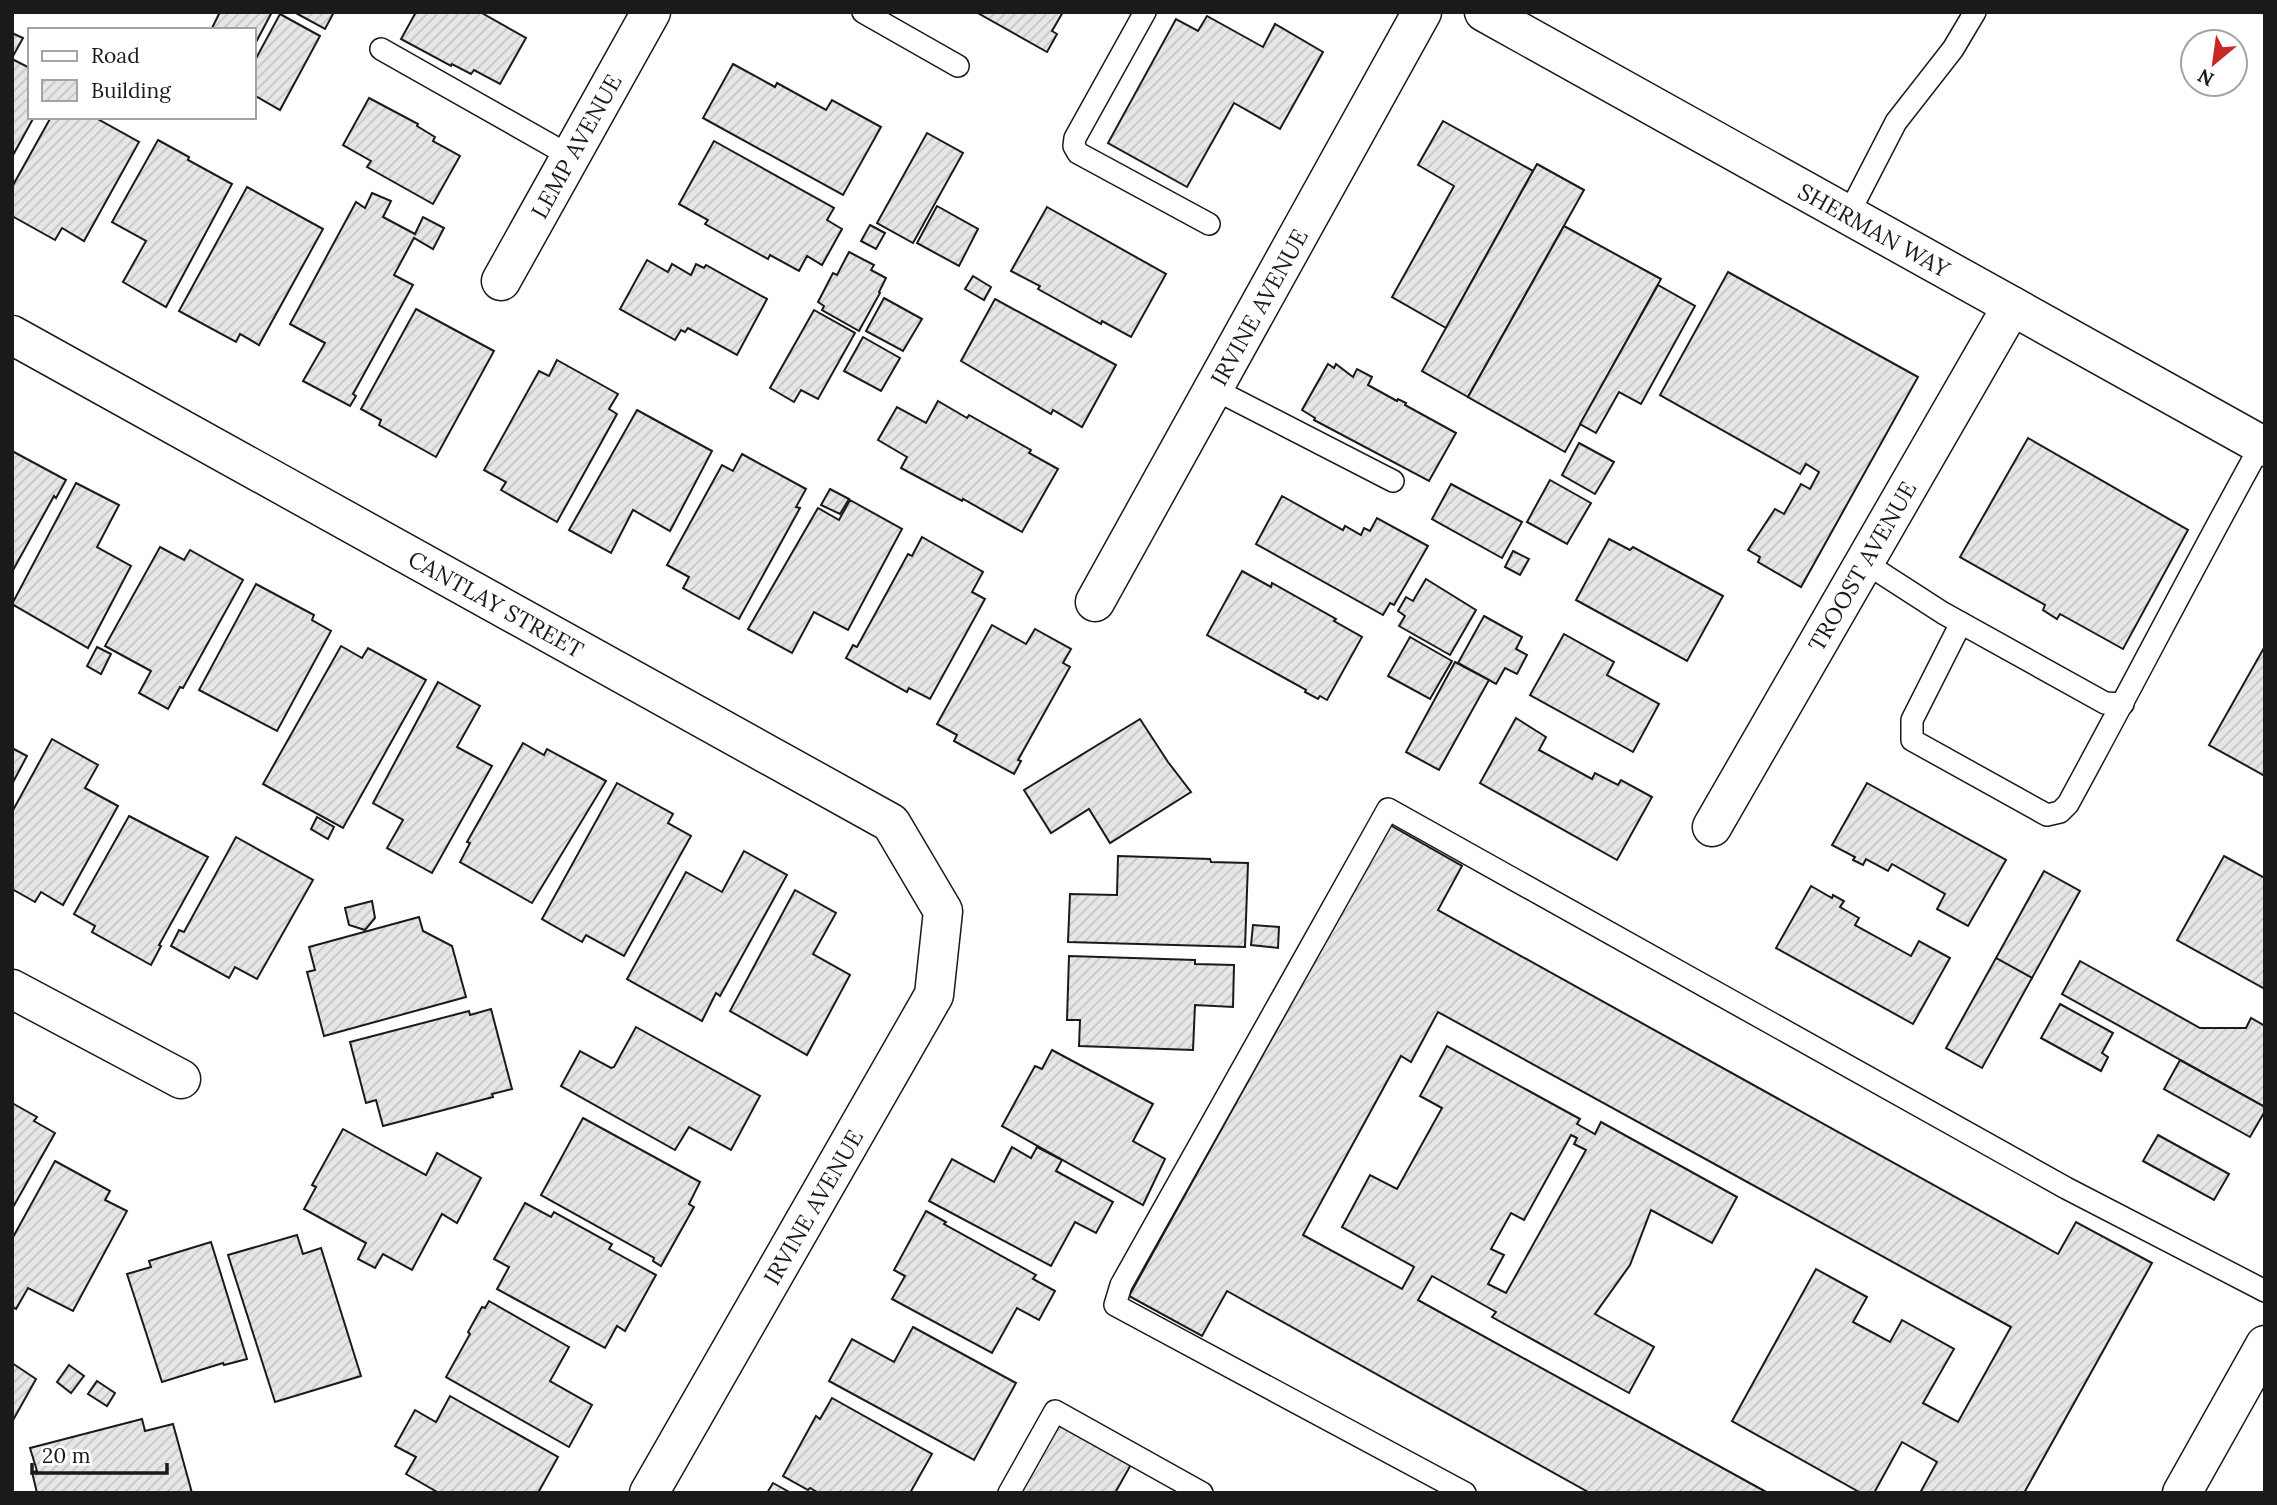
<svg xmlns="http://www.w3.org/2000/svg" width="2277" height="1505" font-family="Lora,serif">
<defs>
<pattern id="building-hatch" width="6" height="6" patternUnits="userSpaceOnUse" patternTransform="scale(1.75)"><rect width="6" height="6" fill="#e6e6e6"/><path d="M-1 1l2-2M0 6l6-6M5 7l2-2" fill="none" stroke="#c5c5c5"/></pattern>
</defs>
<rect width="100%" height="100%" fill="#fff"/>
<!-- building -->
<g fill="url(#building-hatch)" stroke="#1a1a1a" stroke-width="2" fill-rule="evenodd">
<path d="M 220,12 L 272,12 L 254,46 L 254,30 L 211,30 Z"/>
<path d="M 294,12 L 334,12 L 325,29 Z"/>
<path d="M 416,12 L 480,12 L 526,38 L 500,84 L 474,70 L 471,74 L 452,64 L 451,66 L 401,39 Z"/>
<path d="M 976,12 L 1063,12 L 1052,31 L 1057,34 L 1047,52 Z"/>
<path d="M 280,14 L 320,36 L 280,110 L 254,95 L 254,62 Z"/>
<path d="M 1207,16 L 1263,47 L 1275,24 L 1323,52 L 1280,129 L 1234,103 L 1187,187 L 1108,143 L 1176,19 L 1198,31 Z"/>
<path d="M 12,33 L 23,38 L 12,58 Z"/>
<path d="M 12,59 L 30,68 L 30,117 L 34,117 L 12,157 Z"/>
<path d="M 733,64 L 775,87 L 777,83 L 826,110 L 832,100 L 881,127 L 843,195 L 703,118 Z"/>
<path d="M 369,98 L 418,124 L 417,126 L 435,137 L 433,141 L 460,156 L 433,204 L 367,167 L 371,161 L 343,145 Z"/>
<path d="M 51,117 L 94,117 L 139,142 L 84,241 L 62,228 L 55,240 L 12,216 L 12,187 Z"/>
<path d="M 1443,121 L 1533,171 L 1446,328 L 1392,297 L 1454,186 L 1418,165 Z"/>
<path d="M 927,133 L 963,153 L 913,243 L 877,223 Z"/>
<path d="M 158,140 L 189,157 L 188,160 L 232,184 L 166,307 L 123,282 L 146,241 L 112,222 Z"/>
<path d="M 714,141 L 834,208 L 827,220 L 842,229 L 822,265 L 807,256 L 799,271 L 770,255 L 768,259 L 705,224 L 708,220 L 679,204 Z"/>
<path d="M 1537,164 L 1584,190 L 1468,397 L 1422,371 Z"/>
<path d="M 247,187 L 323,229 L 259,345 L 240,334 L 236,342 L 179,311 Z"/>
<path d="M 372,193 L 391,201 L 383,217 L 415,234 L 423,217 L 444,228 L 433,249 L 414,238 L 394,275 L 413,285 L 353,394 L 356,396 L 350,406 L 303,381 L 325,343 L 290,324 L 356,202 L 365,208 Z"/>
<path d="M 937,206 L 978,229 L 959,266 L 917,243 Z"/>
<path d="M 1047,207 L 1166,274 L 1131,337 L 1102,321 L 1101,324 L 1038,289 L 1040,286 L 1011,271 Z"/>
<path d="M 870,225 L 885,233 L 876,249 L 861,241 Z"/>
<path d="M 1564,226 L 1661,279 L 1565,452 L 1468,397 Z"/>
<path d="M 849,252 L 874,265 L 871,270 L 886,278 L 879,292 L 880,293 L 859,331 L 822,310 L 824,306 L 818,302 L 833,273 L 837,275 Z"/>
<path d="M 647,260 L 668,272 L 672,264 L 691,275 L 696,264 L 704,268 L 706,265 L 767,299 L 737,355 L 688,328 L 685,332 L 681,330 L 675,340 L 620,309 Z"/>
<path d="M 1728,272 L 1918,377 L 1801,587 L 1758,562 L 1760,557 L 1748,550 L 1775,509 L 1784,514 L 1801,484 L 1810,489 L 1819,472 L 1806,464 L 1800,474 L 1660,395 Z"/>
<path d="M 973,276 L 991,287 L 984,300 L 965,289 Z"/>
<path d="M 1658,285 L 1695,306 L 1641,404 L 1619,392 L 1596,433 L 1580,424 Z"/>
<path d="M 884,298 L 922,319 L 903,351 L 866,331 Z"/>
<path d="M 995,299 L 1116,365 L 1082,427 L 1053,410 L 1051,414 L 961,361 Z"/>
<path d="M 416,309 L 494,351 L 436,457 L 379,425 L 381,420 L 361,409 Z"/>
<path d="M 814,310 L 855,333 L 818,399 L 801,390 L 794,402 L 770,388 Z"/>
<path d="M 863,337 L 900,358 L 881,391 L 844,371 Z"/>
<path d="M 557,360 L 618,394 L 609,409 L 617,414 L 557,522 L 501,490 L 506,482 L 484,470 L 539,371 L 549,376 Z"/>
<path d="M 1328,364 L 1334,368 L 1336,364 L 1353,377 L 1357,369 L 1372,377 L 1368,385 L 1397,401 L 1398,399 L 1406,403 L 1405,405 L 1456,433 L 1429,481 L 1314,420 L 1315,418 L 1302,410 Z"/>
<path d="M 938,401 L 967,418 L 969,415 L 1031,450 L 1029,453 L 1058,469 L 1022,532 L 963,499 L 962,501 L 901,468 L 907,457 L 878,440 L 897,407 L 926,423 Z"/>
<path d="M 637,410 L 712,451 L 670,531 L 633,510 L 611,553 L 569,530 Z"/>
<path d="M 2028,438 L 2188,530 L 2123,649 L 2060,614 L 2057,619 L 2043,610 L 2045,605 L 1960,557 Z"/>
<path d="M 1579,443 L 1614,462 L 1595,494 L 1562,475 Z"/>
<path d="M 12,451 L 66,480 L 56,498 L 54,496 L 12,572 Z"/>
<path d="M 742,454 L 806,489 L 796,507 L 800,508 L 739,619 L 683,588 L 689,577 L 667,565 L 722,465 L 733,471 Z"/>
<path d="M 1550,480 L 1591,503 L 1567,544 L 1527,522 Z"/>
<path d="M 76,483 L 119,505 L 97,547 L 131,566 L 88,648 L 12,604 Z"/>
<path d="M 1451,484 L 1522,522 L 1502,558 L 1432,519 Z"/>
<path d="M 830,489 L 849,499 L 840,514 L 821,505 Z"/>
<path d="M 1282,496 L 1343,530 L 1345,526 L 1361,535 L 1364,528 L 1370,531 L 1377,518 L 1428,546 L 1394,605 L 1390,603 L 1383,615 L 1256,544 Z"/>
<path d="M 850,500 L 902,529 L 848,630 L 814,612 L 792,653 L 748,629 L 818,508 L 839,520 Z"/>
<path d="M 922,537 L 983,572 L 972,592 L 985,599 L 930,699 L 909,688 L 907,692 L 846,658 L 853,645 L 857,647 L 908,554 L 912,556 Z"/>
<path d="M 1609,539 L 1630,550 L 1633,547 L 1723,596 L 1687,661 L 1576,600 Z"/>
<path d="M 160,547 L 184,560 L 190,550 L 243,580 L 183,688 L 180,687 L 168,709 L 139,693 L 151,671 L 105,646 Z"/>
<path d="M 1513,551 L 1529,559 L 1520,575 L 1505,567 Z"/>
<path d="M 1242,571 L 1271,587 L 1272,583 L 1336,619 L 1334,621 L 1362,637 L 1327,700 L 1320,696 L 1318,699 L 1305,692 L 1306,690 L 1207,635 Z"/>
<path d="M 1426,579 L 1476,610 L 1450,655 L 1399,626 L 1405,616 L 1398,611 L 1406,597 L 1413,601 Z"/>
<path d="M 256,584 L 314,615 L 312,620 L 331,631 L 277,731 L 199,690 Z"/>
<path d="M 1484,616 L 1522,637 L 1516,649 L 1527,655 L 1517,674 L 1505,668 L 1496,684 L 1458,663 Z"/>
<path d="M 992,625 L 1026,644 L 1035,629 L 1071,649 L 1063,663 L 1070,667 L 1018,760 L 1021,761 L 1014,774 L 954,741 L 957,735 L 937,724 Z"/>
<path d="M 1564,634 L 1614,662 L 1607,675 L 1659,704 L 1633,752 L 1530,695 Z"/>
<path d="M 1410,637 L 1452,661 L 1430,699 L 1388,676 Z"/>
<path d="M 341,646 L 362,658 L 368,648 L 426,680 L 343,828 L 263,784 Z"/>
<path d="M 2265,646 L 2265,776 L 2209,745 Z"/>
<path d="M 97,647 L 111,654 L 101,674 L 87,666 Z"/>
<path d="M 1455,662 L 1489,680 L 1439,770 L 1406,752 Z"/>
<path d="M 438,682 L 480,706 L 457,747 L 492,766 L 432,873 L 387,848 L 403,820 L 373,803 Z"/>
<path d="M 1516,718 L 1546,737 L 1539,750 L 1592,779 L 1595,773 L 1618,785 L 1621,780 L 1652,797 L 1617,860 L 1480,783 Z"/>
<path d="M 1140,719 L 1168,762 L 1191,792 L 1110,843 L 1089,809 L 1051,833 L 1024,790 Z"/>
<path d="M 52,739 L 98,765 L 85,788 L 118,806 L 63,905 L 41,892 L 35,902 L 12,889 L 12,812 Z"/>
<path d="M 523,743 L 544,755 L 547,749 L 606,781 L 532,903 L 460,862 L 470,843 L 467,842 Z"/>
<path d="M 12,748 L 27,756 L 12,784 Z"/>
<path d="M 617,783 L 673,814 L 668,823 L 691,836 L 624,956 L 586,935 L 582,942 L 542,919 Z"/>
<path d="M 1867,783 L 2006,860 L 1968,926 L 1937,909 L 1945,894 L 1892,864 L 1888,871 L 1866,859 L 1863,865 L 1853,860 L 1855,857 L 1832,845 Z"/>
<path d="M 129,816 L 208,857 L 159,945 L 161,946 L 151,965 L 92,932 L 95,926 L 74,914 Z"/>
<path d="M 317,817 L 334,827 L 328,839 L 311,829 Z"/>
<path d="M 1390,825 L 1462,866 L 1438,910 L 2058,1254 L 2076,1222 L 2152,1263 L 2024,1493 L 1920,1493 L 1937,1462 L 1902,1442 L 1874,1493 L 1861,1493 L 1732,1421 L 1816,1269 L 1867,1297 L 1853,1322 L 1890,1342 L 1902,1320 L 1954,1349 L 1923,1403 L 1958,1422 L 2011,1327 L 1438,1012 L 1411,1062 L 1401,1056 L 1303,1235 L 1402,1289 L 1414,1267 L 1342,1227 L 1370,1175 L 1397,1189 L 1442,1108 L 1420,1096 L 1447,1046 L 1580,1119 L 1577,1124 L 1595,1134 L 1601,1122 L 1737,1197 L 1712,1243 L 1651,1210 L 1630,1265 L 1595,1314 L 1654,1347 L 1629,1393 L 1492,1317 L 1496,1312 L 1432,1276 L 1418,1300 L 1768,1493 L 1590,1493 L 1227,1291 L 1202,1336 L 1129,1296 ZM 1571,1135 L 1577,1138 L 1574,1144 L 1586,1150 L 1506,1293 L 1488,1284 L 1504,1255 L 1491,1249 L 1511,1213 L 1524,1220 Z"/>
<path d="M 236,837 L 313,880 L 257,979 L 235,967 L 229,978 L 171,946 L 179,930 L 184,932 Z"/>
<path d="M 744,851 L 787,875 L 720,996 L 716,993 L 702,1021 L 627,979 L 686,872 L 722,892 Z"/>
<path d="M 1118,856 L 1210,859 L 1211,862 L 1248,863 L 1245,947 L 1068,942 L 1070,894 L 1117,895 Z"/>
<path d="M 2224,856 L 2265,878 L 2265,989 L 2177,940 Z"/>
<path d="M 2044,871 L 2080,891 L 2032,978 L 1996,958 Z"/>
<path d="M 1811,886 L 1832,898 L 1833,895 L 1844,901 L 1840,907 L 1859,918 L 1855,925 L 1911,956 L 1919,941 L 1950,958 L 1913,1024 L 1776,948 Z"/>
<path d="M 795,890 L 836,913 L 813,954 L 850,975 L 807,1055 L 730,1011 Z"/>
<path d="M 372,901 L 375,918 L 365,930 L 349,925 L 345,908 Z"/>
<path d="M 419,917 L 423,931 L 452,946 L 466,997 L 324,1036 L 307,972 L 315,970 L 309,947 Z"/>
<path d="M 1253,925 L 1279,927 L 1278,948 L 1251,945 Z"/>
<path d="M 1069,956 L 1195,960 L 1195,964 L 1234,965 L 1233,1007 L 1195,1005 L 1193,1050 L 1079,1046 L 1080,1020 L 1067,1020 Z"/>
<path d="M 1996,958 L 2032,978 L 1982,1068 L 1946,1048 Z"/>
<path d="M 2080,961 L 2200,1028 L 2246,1028 L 2251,1018 L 2265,1026 L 2265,1107 L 2062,994 Z"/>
<path d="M 2060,1004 L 2113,1033 L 2102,1053 L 2108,1057 L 2101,1071 L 2041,1038 Z"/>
<path d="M 491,1009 L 512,1089 L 492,1094 L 493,1097 L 383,1126 L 376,1100 L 366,1103 L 350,1042 L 469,1011 L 470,1015 Z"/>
<path d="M 636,1027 L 760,1096 L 731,1150 L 689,1127 L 675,1150 L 561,1086 L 580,1051 L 611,1068 L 614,1067 Z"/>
<path d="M 1052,1050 L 1153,1104 L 1133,1141 L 1165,1159 L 1143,1205 L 1002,1126 L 1035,1066 L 1042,1069 Z"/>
<path d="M 2180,1060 L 2265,1107 L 2265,1111 L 2250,1137 L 2164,1089 Z"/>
<path d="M 12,1103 L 37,1117 L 34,1121 L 55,1133 L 12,1209 Z"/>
<path d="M 583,1118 L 700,1182 L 689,1204 L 694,1207 L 661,1266 L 653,1261 L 654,1258 L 541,1195 Z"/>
<path d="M 343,1129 L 426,1175 L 437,1153 L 481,1178 L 457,1223 L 442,1214 L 412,1270 L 383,1254 L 375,1268 L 358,1259 L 366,1243 L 304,1209 L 316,1187 L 312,1185 Z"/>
<path d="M 2158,1135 L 2229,1174 L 2214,1200 L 2143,1161 Z"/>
<path d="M 1012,1147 L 1031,1158 L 1037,1147 L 1062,1160 L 1056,1171 L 1113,1202 L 1096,1233 L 1075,1222 L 1051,1266 L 929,1201 L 952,1159 L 994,1182 Z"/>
<path d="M 55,1161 L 110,1191 L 105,1200 L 127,1211 L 73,1311 L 28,1288 L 16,1309 L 12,1306 L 12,1239 Z"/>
<path d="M 525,1203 L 551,1217 L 554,1212 L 612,1244 L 609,1249 L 656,1275 L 625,1331 L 617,1326 L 605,1348 L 497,1289 L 509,1267 L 494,1259 Z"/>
<path d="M 926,1211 L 946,1222 L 944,1224 L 1036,1275 L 1033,1279 L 1055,1291 L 1039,1320 L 1017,1308 L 992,1353 L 892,1299 L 905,1276 L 894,1270 Z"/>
<path d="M 297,1235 L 303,1254 L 321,1248 L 361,1376 L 275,1402 L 228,1255 Z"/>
<path d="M 211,1242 L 247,1359 L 224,1365 L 223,1363 L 162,1382 L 127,1274 L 151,1267 L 149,1261 Z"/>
<path d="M 489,1301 L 569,1347 L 550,1381 L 592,1405 L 569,1447 L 446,1377 L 470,1334 L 468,1332 L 482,1307 L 485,1308 Z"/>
<path d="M 913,1327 L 1016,1383 L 974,1460 L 829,1381 L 852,1339 L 894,1362 Z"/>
<path d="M 12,1363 L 36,1379 L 12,1422 Z"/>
<path d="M 69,1365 L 84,1376 L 71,1393 L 57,1382 Z"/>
<path d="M 97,1381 L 115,1393 L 107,1406 L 88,1394 Z"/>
<path d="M 450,1396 L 558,1457 L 538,1493 L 439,1493 L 406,1474 L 416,1457 L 395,1446 L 415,1410 L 436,1422 Z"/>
<path d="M 832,1398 L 932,1454 L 910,1493 L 819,1493 L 810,1488 L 808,1490 L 783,1476 L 816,1416 L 820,1419 Z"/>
<path d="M 142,1419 L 145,1431 L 173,1424 L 192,1493 L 37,1493 L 32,1472 L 37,1471 L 30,1448 Z"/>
<path d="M 1060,1421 L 1133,1461 L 1115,1493 L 1021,1493 Z"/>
<path d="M 773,1483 L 791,1493 L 767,1493 Z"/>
</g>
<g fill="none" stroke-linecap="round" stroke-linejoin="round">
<defs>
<g id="service">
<path d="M 863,12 L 958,66"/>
<path d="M 1145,12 L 1075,138 L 1074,146 L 1078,153 L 1209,224"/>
<path d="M 381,49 L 570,156"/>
<path d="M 1848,215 L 1896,122 L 1953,49 L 1975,12"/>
<path d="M 1214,389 L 1393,481"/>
<path d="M 1864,562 L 1943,613 L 2105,703 L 2123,704"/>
<path d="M 1961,623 L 1912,720 L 1912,740 L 2047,815 L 2060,812 L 2068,804 C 2133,685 2195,564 2261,445"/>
<path d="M 1009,1493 L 1055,1411 L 1202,1493"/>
<path d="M 1465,1493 L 1115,1305 L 1121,1285 L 1388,809 L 2066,1188 L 2265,1291"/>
</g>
<g id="minor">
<path d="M 501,281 L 651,12"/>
<path d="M 12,335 L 891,823 L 943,911 L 934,995 L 649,1493"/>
<path d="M 1095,602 L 1422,12"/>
<path d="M 1712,827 L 2012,306"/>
<path d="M 12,989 L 181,1079"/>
</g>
<g id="primary">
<path d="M 1484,12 L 2265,447"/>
<path d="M 2182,1493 L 2265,1345"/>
</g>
</defs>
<!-- service casing -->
<use href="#service" stroke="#1a1a1a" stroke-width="24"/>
<!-- minor casing -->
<use href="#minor" stroke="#1a1a1a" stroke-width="41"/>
<!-- primary casing -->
<use href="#primary" stroke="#1a1a1a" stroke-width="41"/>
<!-- service -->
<use href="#service" stroke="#fff" stroke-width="21"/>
<!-- minor -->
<use href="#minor" stroke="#fff" stroke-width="38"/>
<!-- primary -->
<use href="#primary" stroke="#fff" stroke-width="38"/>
</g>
<g text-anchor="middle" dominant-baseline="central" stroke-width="5" stroke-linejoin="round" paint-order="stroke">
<!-- street labels -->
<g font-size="23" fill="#1a1a1a" stroke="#fff">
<text transform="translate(576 146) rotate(-61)">LEMP AVENUE</text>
<text transform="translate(1874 230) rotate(29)">SHERMAN WAY</text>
<text transform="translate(1259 307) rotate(-61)">IRVINE AVENUE</text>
<text transform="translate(1862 566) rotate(-60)">TROOST AVENUE</text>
<text transform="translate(496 604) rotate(29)">CANTLAY STREET</text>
<text transform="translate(813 1207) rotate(-60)">IRVINE AVENUE</text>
</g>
</g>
<!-- border -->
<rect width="2277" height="1505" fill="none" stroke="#1a1a1a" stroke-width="28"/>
<!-- legend -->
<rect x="28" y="28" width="228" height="91" fill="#ffffff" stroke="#a3a3a3" stroke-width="2"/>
<rect x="42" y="51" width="35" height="10" fill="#ffffff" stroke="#a3a3a3" stroke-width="2"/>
<text x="91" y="63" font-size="21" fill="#1a1a1a">Road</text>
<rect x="42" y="80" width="35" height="21" fill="url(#building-hatch)" stroke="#a3a3a3" stroke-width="2"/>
<text x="91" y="98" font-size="21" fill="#1a1a1a">Building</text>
<!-- north arrow -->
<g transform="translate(2214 63) rotate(209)"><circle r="33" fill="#ffffff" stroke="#a3a3a3" stroke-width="2"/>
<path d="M0-5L12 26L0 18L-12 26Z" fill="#c62828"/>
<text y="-10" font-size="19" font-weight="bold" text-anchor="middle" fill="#1a1a1a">N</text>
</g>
<!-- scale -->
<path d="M32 1463v10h135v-10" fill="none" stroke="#1a1a1a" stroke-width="3.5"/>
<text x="42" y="1463" font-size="21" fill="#1a1a1a" stroke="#ffffff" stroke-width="5" paint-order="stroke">20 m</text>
</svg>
